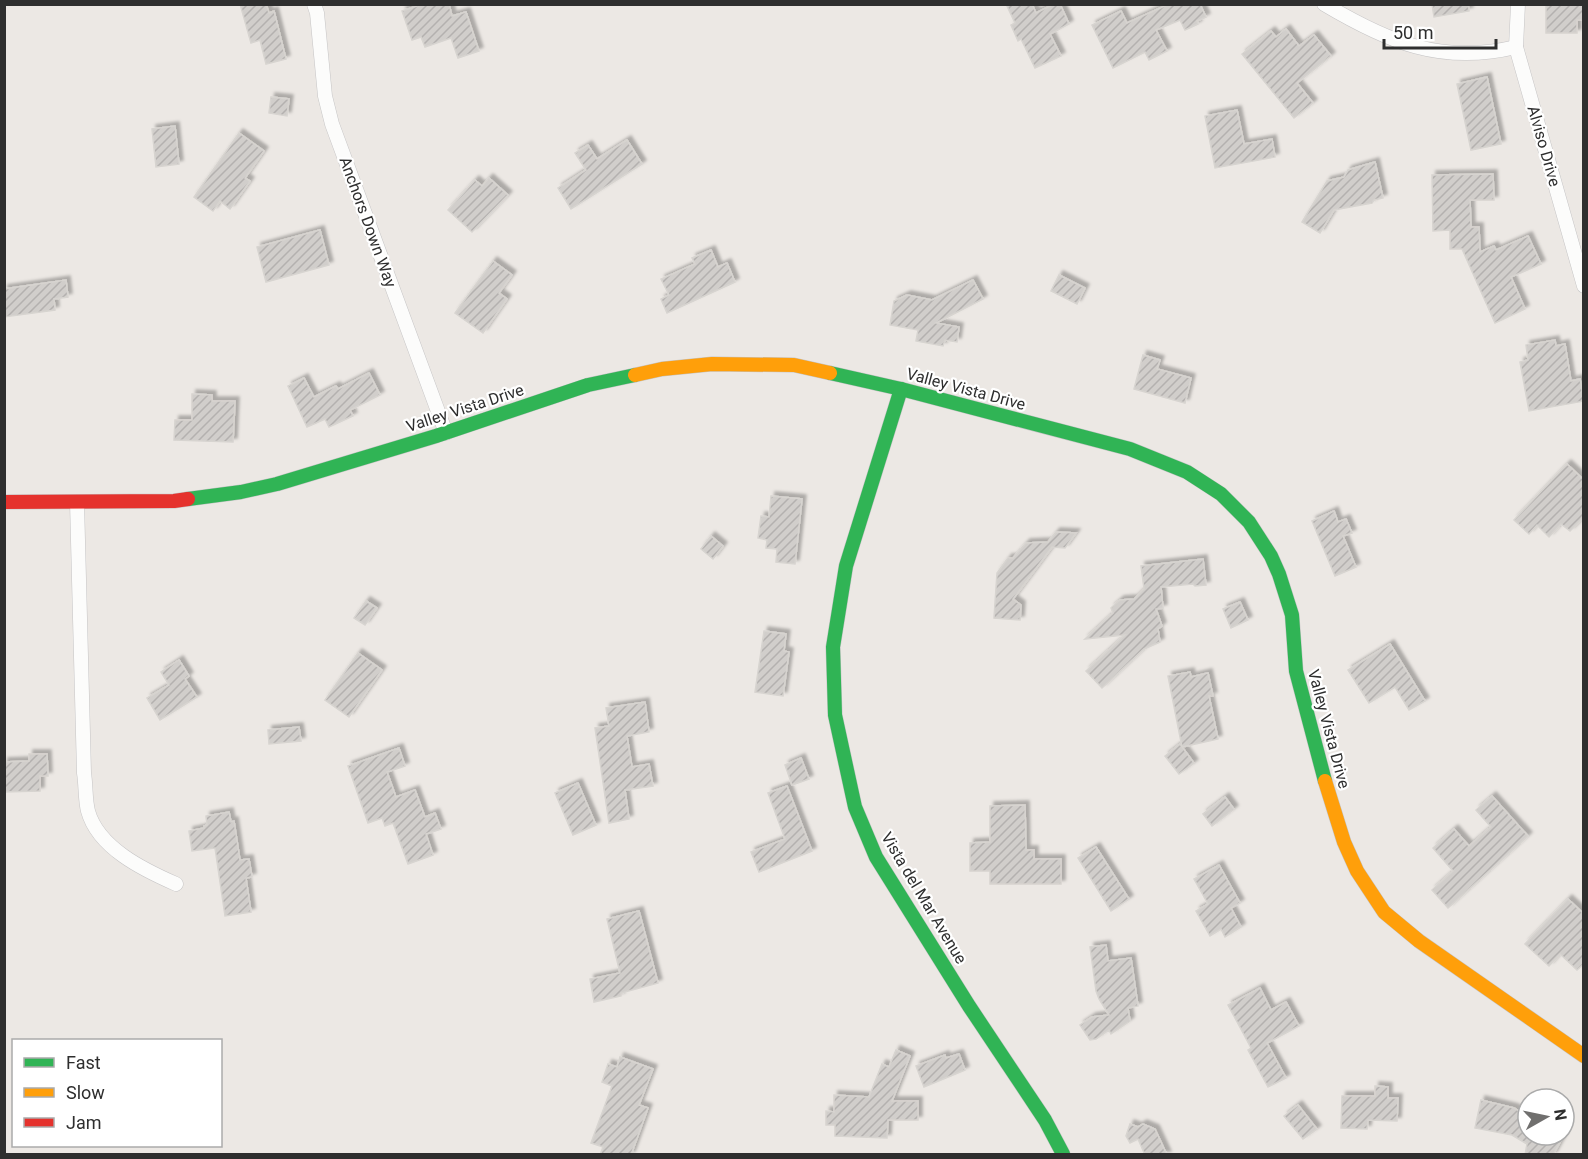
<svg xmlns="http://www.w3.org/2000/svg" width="1588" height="1159" font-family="Roboto,sans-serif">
<defs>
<pattern id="building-hatch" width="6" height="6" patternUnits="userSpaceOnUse" patternTransform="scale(1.5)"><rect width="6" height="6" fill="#d1cecb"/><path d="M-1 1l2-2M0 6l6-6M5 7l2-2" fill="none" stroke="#b4b1af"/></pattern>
<filter id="shadow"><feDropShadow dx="4" dy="-4" stdDeviation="1.5" flood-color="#0004"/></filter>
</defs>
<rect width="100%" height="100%" fill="#ece8e4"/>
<!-- building -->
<g fill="url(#building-hatch)" stroke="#d7d4d0" stroke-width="1.5" filter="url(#shadow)">
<path d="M 240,4 L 266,4 L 269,13 L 274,11 L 286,59 L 266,64 L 260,40 L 251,43 Z"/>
<path d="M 423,4 L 449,4 L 452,16 L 466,12 L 479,51 L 458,58 L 451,38 L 425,47 L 421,37 L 412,40 L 402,11 Z"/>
<path d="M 1006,4 L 1032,4 L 1036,13 L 1054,4 L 1060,4 L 1069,24 L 1050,34 L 1061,56 L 1035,68 L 1021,39 L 1018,41 L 1011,25 L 1015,23 Z"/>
<path d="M 1169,4 L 1200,4 L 1206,17 L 1197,21 L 1198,24 L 1185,30 L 1180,20 L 1156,30 L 1167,51 L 1149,60 L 1145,52 L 1113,68 L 1092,25 L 1121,11 L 1127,23 Z"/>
<path d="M 1432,4 L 1468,4 L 1469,11 L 1434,17 Z"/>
<path d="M 1546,4 L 1584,4 L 1584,20 L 1577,20 L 1577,33 L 1546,33 Z"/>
<path d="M 1286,29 L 1299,46 L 1314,35 L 1331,56 L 1297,83 L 1313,103 L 1294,118 L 1242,54 L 1271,31 L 1276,37 Z"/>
<path d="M 1487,77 L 1501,144 L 1471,150 L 1457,84 Z"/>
<path d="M 271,97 L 289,99 L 287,116 L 269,113 Z"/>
<path d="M 1237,110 L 1244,144 L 1272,139 L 1275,157 L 1215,168 L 1205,116 Z"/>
<path d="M 175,126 L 179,164 L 156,167 L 152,129 Z"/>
<path d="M 239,133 L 264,151 L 245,178 L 250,181 L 230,209 L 220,201 L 213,211 L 194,197 Z"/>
<path d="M 627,140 L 642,164 L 571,209 L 558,188 L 586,170 L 575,153 L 588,145 L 597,159 Z"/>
<path d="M 1375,162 L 1383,198 L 1374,200 L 1372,203 L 1334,210 L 1320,233 L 1302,222 L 1327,181 L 1344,177 L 1348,170 Z"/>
<path d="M 1493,174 L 1494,200 L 1470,200 L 1471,227 L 1479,227 L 1480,252 L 1494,246 L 1496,250 L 1528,236 L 1541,264 L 1511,277 L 1525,309 L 1495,323 L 1462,249 L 1450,249 L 1450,230 L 1433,231 L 1432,175 Z"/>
<path d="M 489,178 L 508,195 L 472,232 L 448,210 L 475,180 L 482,186 Z"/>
<path d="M 320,230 L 329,265 L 266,282 L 257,247 Z"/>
<path d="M 711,250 L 718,267 L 727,263 L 735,282 L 667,313 L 661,299 L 669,295 L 661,279 L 695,264 L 692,258 Z"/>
<path d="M 493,261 L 512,275 L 499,293 L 507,299 L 483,333 L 455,313 Z"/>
<path d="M 1059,275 L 1085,288 L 1077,304 L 1051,291 Z"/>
<path d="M 66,280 L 68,297 L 54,299 L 55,310 L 4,317 L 4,289 Z"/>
<path d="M 973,280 L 983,299 L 936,323 L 959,327 L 957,342 L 945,340 L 943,346 L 916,341 L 918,330 L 890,325 L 894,301 L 907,295 L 932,300 Z"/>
<path d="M 1555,340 L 1556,346 L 1565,344 L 1571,381 L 1580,379 L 1584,401 L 1529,411 L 1520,362 L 1528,360 L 1526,345 Z"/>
<path d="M 1143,355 L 1160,360 L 1157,369 L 1191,378 L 1185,403 L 1134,389 Z"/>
<path d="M 369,373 L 380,395 L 350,410 L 353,416 L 329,427 L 325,419 L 307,427 L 288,386 L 304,378 L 314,397 L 336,386 L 338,389 Z"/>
<path d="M 192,394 L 212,395 L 212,401 L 235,401 L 233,442 L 174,440 L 175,420 L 192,420 Z"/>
<path d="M 1567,464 L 1584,480 L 1584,517 L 1570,531 L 1561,524 L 1549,537 L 1537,525 L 1529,534 L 1514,520 Z"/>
<path d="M 771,496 L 802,499 L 795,564 L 776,562 L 777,549 L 766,548 L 767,540 L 758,538 L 761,516 L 769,517 Z"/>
<path d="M 1334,511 L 1338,522 L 1346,519 L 1352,533 L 1343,536 L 1356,567 L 1335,576 L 1312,521 Z"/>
<path d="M 1056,532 L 1076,533 L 1065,548 L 1052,547 L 1013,599 L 1021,605 L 1020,620 L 994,618 L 997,573 L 1008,558 L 1013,558 L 1026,543 L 1048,542 Z"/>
<path d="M 711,536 L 723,546 L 713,559 L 701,549 Z"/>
<path d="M 1203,559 L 1206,585 L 1195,586 L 1193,584 L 1161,587 L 1163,608 L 1156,609 L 1162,626 L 1158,629 L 1160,642 L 1144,649 L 1102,688 L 1086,671 L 1125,635 L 1085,639 L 1113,613 L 1111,608 L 1120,600 L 1134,599 L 1144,589 L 1141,566 Z"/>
<path d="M 366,601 L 377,608 L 365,625 L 354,618 Z"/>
<path d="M 1240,602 L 1248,620 L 1231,628 L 1223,609 Z"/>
<path d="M 764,631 L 786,634 L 784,651 L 789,652 L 783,696 L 755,692 Z"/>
<path d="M 1390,644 L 1425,701 L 1409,710 L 1395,687 L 1369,703 L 1348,670 Z"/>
<path d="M 358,653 L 382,670 L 349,717 L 325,700 Z"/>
<path d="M 179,660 L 189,676 L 185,679 L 197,697 L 160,720 L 147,698 L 169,685 L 161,672 Z"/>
<path d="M 1190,672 L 1191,677 L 1208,673 L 1213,696 L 1209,696 L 1218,739 L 1182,747 L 1168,676 Z"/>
<path d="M 645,702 L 649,732 L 627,736 L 632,767 L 649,764 L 653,786 L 625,790 L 629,819 L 609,823 L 595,728 L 609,726 L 606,708 Z"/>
<path d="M 299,727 L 301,741 L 269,744 L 268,730 Z"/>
<path d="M 1180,744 L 1194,763 L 1179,774 L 1165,756 Z"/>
<path d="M 399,748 L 405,766 L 387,772 L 396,797 L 415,790 L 425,817 L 435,813 L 441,829 L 426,834 L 433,855 L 408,864 L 393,823 L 385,826 L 382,818 L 368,823 L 348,766 Z"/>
<path d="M 29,754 L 47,754 L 48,776 L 40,776 L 40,791 L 4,792 L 4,762 L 29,761 Z"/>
<path d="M 801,758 L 809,779 L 792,785 L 785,765 Z"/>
<path d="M 578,783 L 596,825 L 573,835 L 555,793 Z"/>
<path d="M 787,786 L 812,851 L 759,872 L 751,852 L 785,839 L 768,793 Z"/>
<path d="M 1492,796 L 1528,836 L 1448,908 L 1432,890 L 1453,871 L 1433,848 L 1454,829 L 1469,846 L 1491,827 L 1476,810 Z"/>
<path d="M 1225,797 L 1234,809 L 1212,826 L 1203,814 Z"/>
<path d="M 1025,805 L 1026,850 L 1034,850 L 1034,859 L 1061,859 L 1061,884 L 990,884 L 990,871 L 970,871 L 970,843 L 990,842 L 990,806 Z"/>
<path d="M 229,812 L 231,822 L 234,821 L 240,860 L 249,859 L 252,877 L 246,878 L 251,912 L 225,916 L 215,848 L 192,851 L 189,831 L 204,828 L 204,826 L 207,825 L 206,816 Z"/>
<path d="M 1096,847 L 1129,899 L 1111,911 L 1078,858 Z"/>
<path d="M 1219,865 L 1240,903 L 1231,908 L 1241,927 L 1225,937 L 1221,929 L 1210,936 L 1196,911 L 1208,904 L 1194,879 Z"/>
<path d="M 1568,899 L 1584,914 L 1584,964 L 1577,970 L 1560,954 L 1549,966 L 1525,944 Z"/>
<path d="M 639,911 L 658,983 L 621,993 L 621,996 L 594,1002 L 590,979 L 620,973 L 607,919 Z"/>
<path d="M 1106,945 L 1108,961 L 1131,958 L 1138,1006 L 1128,1008 L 1130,1021 L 1111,1034 L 1109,1030 L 1096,1039 L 1090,1040 L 1080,1025 L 1092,1017 L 1109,1015 L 1099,999 L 1096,991 L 1090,947 Z"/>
<path d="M 1260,988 L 1271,1010 L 1286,1002 L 1299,1026 L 1267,1043 L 1286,1078 L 1268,1087 L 1248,1050 L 1251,1048 L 1228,1005 Z"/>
<path d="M 896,1050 L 910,1056 L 892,1101 L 918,1101 L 918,1120 L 888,1120 L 887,1138 L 835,1136 L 835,1125 L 826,1125 L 826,1111 L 834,1112 L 834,1095 L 869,1097 L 882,1064 L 889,1067 Z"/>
<path d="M 959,1054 L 965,1070 L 924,1087 L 916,1066 L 945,1055 L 946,1058 Z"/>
<path d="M 620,1057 L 653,1069 L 639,1105 L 648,1108 L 631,1155 L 600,1155 L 603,1147 L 591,1143 L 612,1086 L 602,1082 L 608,1064 L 617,1067 Z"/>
<path d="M 1375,1086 L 1388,1087 L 1388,1098 L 1398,1098 L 1397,1121 L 1368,1120 L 1367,1129 L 1341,1128 L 1342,1096 L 1375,1096 Z"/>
<path d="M 1481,1100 L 1514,1108 L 1528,1116 L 1528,1135 L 1564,1135 L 1553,1155 L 1525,1155 L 1527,1144 L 1512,1135 L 1475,1128 Z"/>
<path d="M 1298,1105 L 1317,1129 L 1303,1139 L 1284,1116 Z"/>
<path d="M 1130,1124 L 1138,1127 L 1143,1124 L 1155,1129 L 1167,1155 L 1145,1155 L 1138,1139 L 1130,1143 L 1126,1136 Z"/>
</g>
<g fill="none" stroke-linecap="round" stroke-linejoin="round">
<defs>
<g id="street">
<path d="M 314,4 L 317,13 L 325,96 L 332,124 L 446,433"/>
<path d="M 1324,4 C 1388,42 1441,65 1516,47"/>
<path d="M 1518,4 L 1516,47 L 1584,286"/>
<path d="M 77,502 L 84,773 C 86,785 85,799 88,811 C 98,848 144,870 176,884"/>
</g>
<g id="fast">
<path d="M 830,373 L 901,389 L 1130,449 L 1187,472 L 1221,494 L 1249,522 L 1271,556 L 1279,574 L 1292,615 L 1296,671 L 1325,781"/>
<path d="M 901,389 L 846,566 L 833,647 L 835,715 L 855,807 L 876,857 L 969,1006 L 1045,1120 L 1063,1154"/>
<path d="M 188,499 L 241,492 L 277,484 L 436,436 L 588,385 L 635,375"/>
</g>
<g id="slow">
<path d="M 635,375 L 662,369 L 712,364 L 794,365 L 830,373"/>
<path d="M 1325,781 L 1344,842 L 1357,871 L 1384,912 L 1419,941 L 1584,1056"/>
</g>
<path id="jam" d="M 4,502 L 174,501 L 188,499"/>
</defs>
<!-- street casing -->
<use href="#street" stroke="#c5c4c5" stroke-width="15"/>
<!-- fast casing -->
<use href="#fast" stroke="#c5c4c5" stroke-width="15"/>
<!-- slow casing -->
<use href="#slow" stroke="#c5c4c5" stroke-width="15"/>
<!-- jam casing -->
<use href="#jam" stroke="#c5c4c5" stroke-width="15"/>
<!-- street -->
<use href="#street" stroke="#fcfcfb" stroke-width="14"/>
<!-- fast -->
<use href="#fast" stroke="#30b455" stroke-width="14"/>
<!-- slow -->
<use href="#slow" stroke="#ff9f0a" stroke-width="14"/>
<!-- jam -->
<use href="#jam" stroke="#e5322d" stroke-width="14"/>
</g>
<g text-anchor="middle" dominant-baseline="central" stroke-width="4.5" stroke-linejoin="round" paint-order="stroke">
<!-- street labels -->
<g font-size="16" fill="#2e2e2e" stroke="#fff">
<text transform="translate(1544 146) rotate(74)">Alviso Drive</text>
<text transform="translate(368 222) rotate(70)">Anchors Down Way</text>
<text transform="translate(966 389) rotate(15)">Valley Vista Drive</text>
<text transform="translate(465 408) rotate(-18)">Valley Vista Drive</text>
<text transform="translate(1329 729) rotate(75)">Valley Vista Drive</text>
<text transform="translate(924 898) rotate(59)">Vista del Mar Avenue</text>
</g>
</g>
<!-- border -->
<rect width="1588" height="1159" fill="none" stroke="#2e2e2e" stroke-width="12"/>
<!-- legend -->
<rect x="12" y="1039" width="210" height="108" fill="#ffffff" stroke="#ababab" stroke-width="1.5"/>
<rect x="24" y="1058" width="30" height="9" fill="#30b455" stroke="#ababab" stroke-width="1.5"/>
<text x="66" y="1069" font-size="18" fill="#2e2e2e">Fast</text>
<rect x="24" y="1088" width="30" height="9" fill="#ff9f0a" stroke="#ababab" stroke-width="1.5"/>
<text x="66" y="1099" font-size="18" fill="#2e2e2e">Slow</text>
<rect x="24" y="1118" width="30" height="9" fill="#e5322d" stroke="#ababab" stroke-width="1.5"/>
<text x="66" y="1129" font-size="18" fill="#2e2e2e">Jam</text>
<!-- north arrow -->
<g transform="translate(1546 1117) rotate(81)"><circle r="28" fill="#ffffff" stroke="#ababab" stroke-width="1.5"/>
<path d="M0-4.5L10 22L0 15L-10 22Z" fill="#706f6e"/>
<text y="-9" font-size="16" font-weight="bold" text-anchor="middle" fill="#2e2e2e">N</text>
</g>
<!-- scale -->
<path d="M1384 39v9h112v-9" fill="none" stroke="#2e2e2e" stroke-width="3"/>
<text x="1393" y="39" font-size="18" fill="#2e2e2e" stroke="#ffffff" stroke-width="4.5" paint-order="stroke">50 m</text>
</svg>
